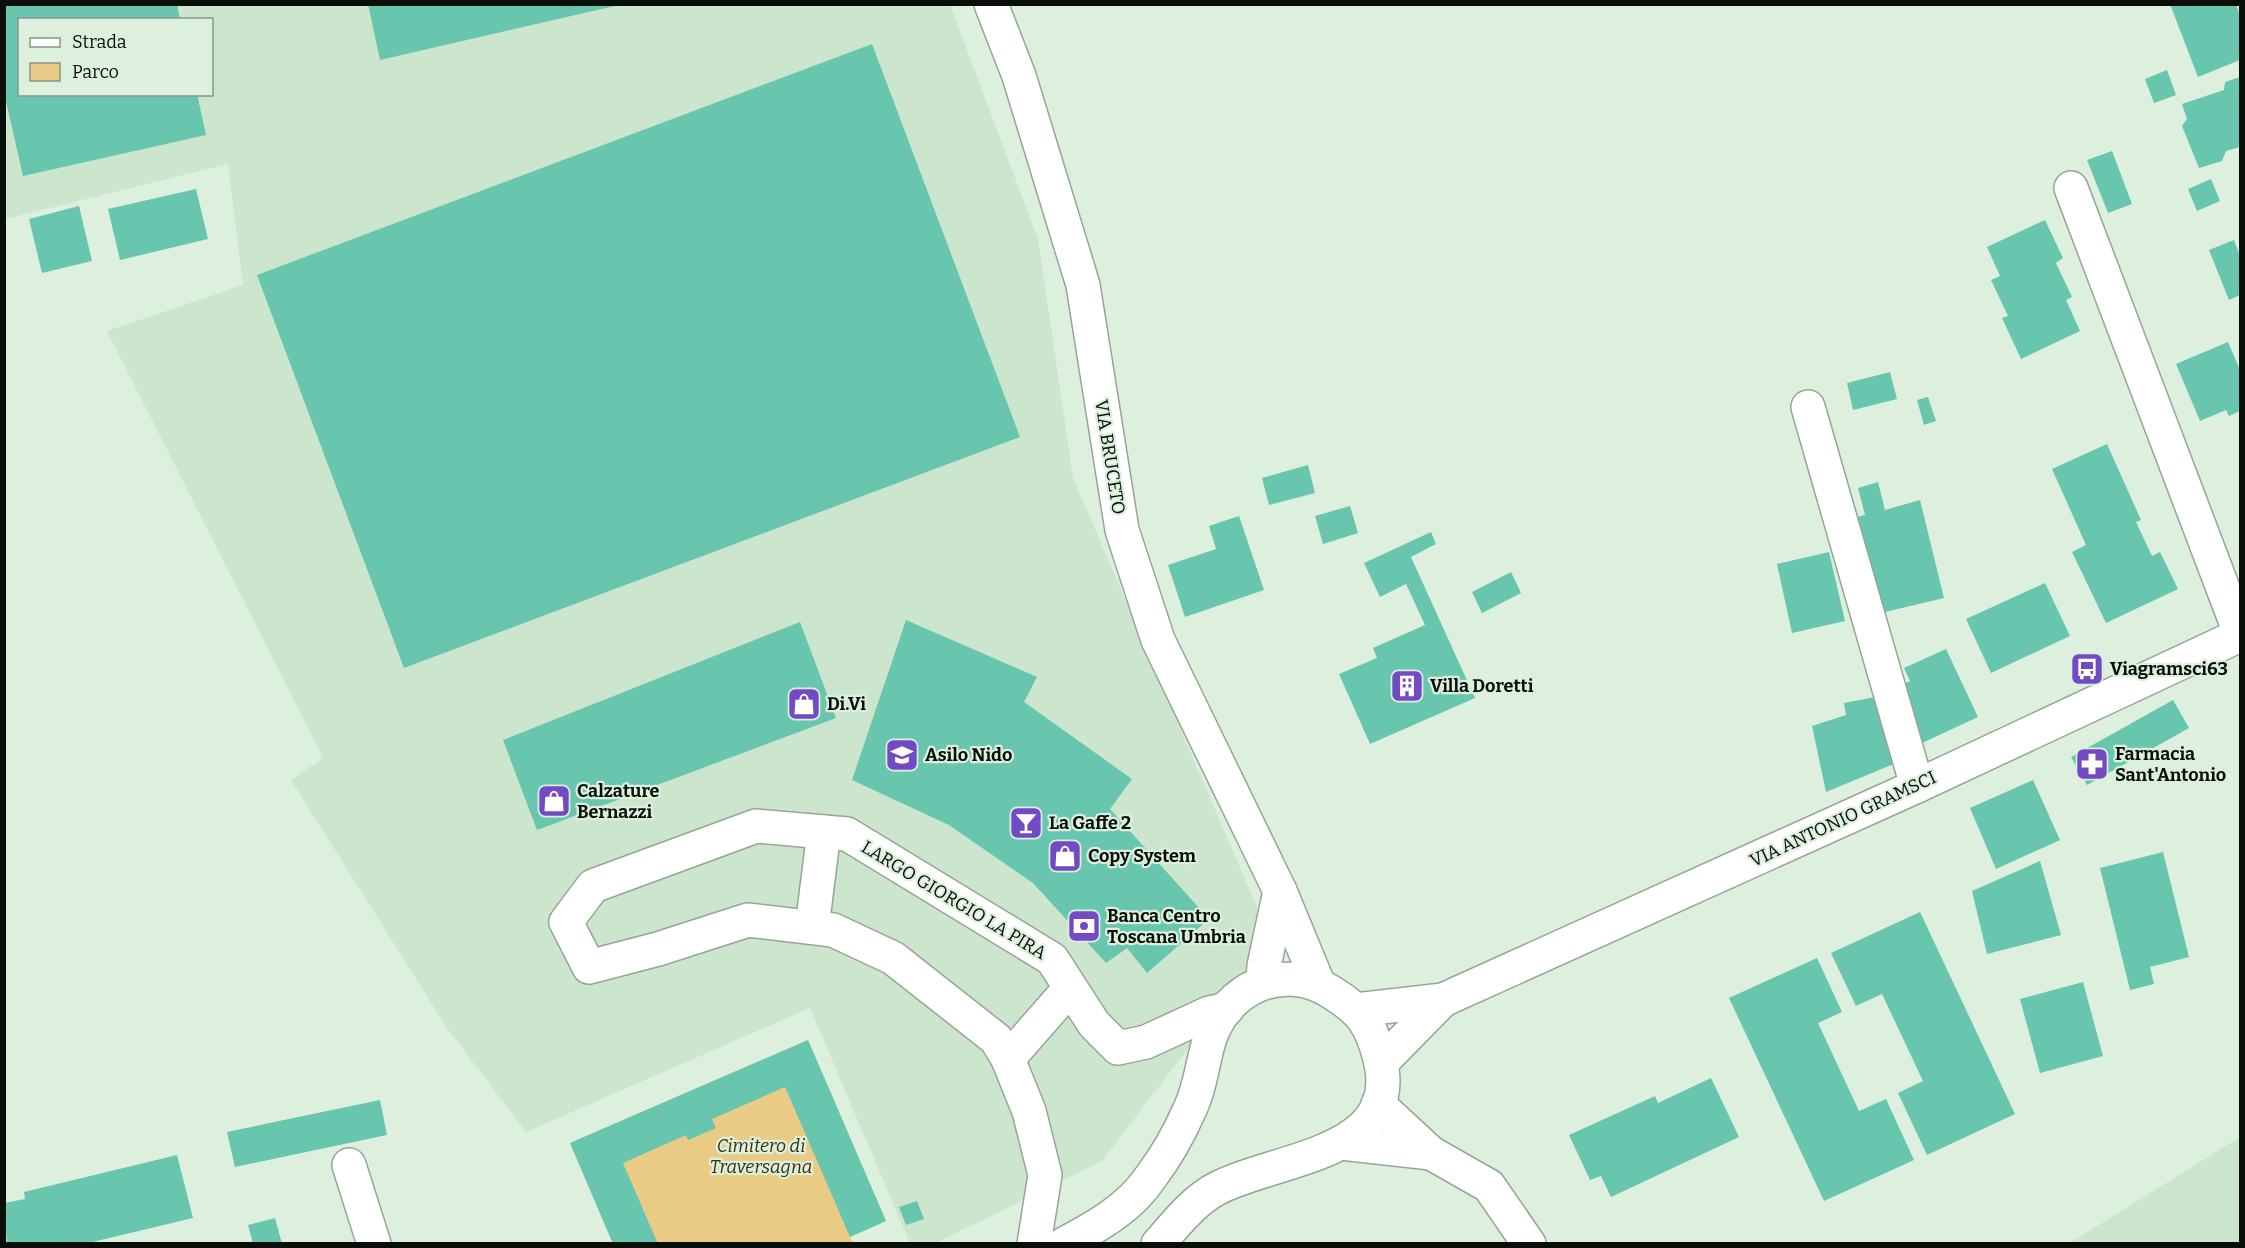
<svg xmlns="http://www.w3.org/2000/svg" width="2245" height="1248" font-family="Bitter,serif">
<rect width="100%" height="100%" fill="#ddf0de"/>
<!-- built -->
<g fill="#cce5cd" fill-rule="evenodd">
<path d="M 4,5 L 950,5 L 1038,239 L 1073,478 L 1271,940 L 1102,1161 L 936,1243 L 910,1243 L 810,1008 L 526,1132 L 447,1028 L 291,780 L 323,758 L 107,331 L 243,285 L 228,164 L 5,219 ZM 20,20 L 212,20 L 212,94 L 20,94 Z"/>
<path d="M 2240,1137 L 2240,1243 L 2070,1243 Z"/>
</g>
<!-- green -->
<path fill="#e9cb86" d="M 808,1040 L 886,1221 L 850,1237 L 854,1243 L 613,1243 L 570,1143 Z"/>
<!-- building -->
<g fill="#68c5ae">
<path d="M 4,4 L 177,4 L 180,20 L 20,20 L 20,94 L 197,94 L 206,135 L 23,176 L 4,92 Z"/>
<path d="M 368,4 L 619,4 L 619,5 L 380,60 Z"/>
<path d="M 2170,4 L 2236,4 L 2240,16 L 2240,60 L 2198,77 Z"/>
<path d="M 872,44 L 1020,437 L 404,668 L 257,275 Z"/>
<path d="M 2167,70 L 2176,95 L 2154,103 L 2145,79 Z"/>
<path d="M 2240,77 L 2240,147 L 2226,151 L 2222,161 L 2199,168 L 2182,126 L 2187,119 L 2182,104 L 2224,90 L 2225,82 Z"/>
<path d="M 2112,151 L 2132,204 L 2108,213 L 2087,160 Z"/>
<path d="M 2211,179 L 2220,201 L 2197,211 L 2188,189 Z"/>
<path d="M 196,189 L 208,239 L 120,260 L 108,209 Z"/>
<path d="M 79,206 L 92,261 L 42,273 L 29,219 Z"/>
<path d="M 2045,220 L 2063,258 L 2056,263 L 2072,297 L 2066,300 L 2080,331 L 2021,359 L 2002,318 L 2008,316 L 1991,280 L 2000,276 L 1987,247 Z"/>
<path d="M 2234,240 L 2240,256 L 2240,295 L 2229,300 L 2209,250 Z"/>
<path d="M 2228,342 L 2240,370 L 2240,411 L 2229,416 L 2226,410 L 2200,421 L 2176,364 Z"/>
<path d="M 1890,372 L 1897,399 L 1853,410 L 1847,383 Z"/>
<path d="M 1928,397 L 1936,421 L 1924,425 L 1917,400 Z"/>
<path d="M 2107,444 L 2141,520 L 2136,522 L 2152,556 L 2160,552 L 2178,589 L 2106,623 L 2072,552 L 2086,545 L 2052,469 Z"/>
<path d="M 1308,465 L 1315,493 L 1269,505 L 1262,478 Z"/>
<path d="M 1878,482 L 1885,510 L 1920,500 L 1944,598 L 1881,613 L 1857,517 L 1865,515 L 1858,488 Z"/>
<path d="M 1350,506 L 1358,533 L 1323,544 L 1315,516 Z"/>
<path d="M 1239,516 L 1264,590 L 1185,617 L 1168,565 L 1216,549 L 1209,526 Z"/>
<path d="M 1431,532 L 1436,544 L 1411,557 L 1475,698 L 1370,744 L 1339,674 L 1377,658 L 1373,648 L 1425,625 L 1406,584 L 1380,597 L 1364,563 Z"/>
<path d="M 1829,552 L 1845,621 L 1792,633 L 1777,564 Z"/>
<path d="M 1511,572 L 1521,593 L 1482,613 L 1472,592 Z"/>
<path d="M 2045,583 L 2070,636 L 1991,673 L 1966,619 Z"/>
<path d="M 906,620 L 1037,677 L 1024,702 L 1132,779 L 1110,809 L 1209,919 L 1147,973 L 1127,948 L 1106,963 L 1033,883 L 949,825 L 852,780 Z"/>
<path d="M 800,622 L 836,718 L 537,830 L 503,740 Z"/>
<path d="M 1946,649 L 1978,717 L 1922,743 L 1896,688 L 1910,681 L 1904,668 Z"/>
<path d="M 1880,696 L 1896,763 L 1826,792 L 1812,726 L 1846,715 L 1844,703 Z"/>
<path d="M 2173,700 L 2189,728 L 2087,785 L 2071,757 Z"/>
<path d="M 2033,780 L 2060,840 L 1996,869 L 1970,808 Z"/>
<path d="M 2163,852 L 2189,957 L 2150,967 L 2154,984 L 2130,990 L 2100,868 Z"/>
<path d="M 2040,861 L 2061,935 L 1987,954 L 1972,891 Z"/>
<path d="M 1920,912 L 2015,1114 L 1927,1155 L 1898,1093 L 1923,1081 L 1882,994 L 1856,1006 L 1831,953 Z"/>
<path d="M 1817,958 L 1842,1012 L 1818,1023 L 1859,1111 L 1886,1099 L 1914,1160 L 1824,1201 L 1729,998 Z"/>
<path d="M 2083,982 L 2103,1056 L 2040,1073 L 2020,999 Z"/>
<path d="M 808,1040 L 886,1221 L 850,1237 L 785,1087 L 712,1119 L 716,1128 L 688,1140 L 686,1135 L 623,1163 L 658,1244 L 613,1244 L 570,1143 Z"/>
<path d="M 1711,1078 L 1739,1137 L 1611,1197 L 1601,1176 L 1590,1180 L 1569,1135 L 1655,1096 L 1658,1103 Z"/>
<path d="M 380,1100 L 387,1135 L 235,1167 L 227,1132 Z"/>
<path d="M 177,1155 L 193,1218 L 84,1244 L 7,1244 L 4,1203 L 25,1199 L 24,1192 Z"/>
<path d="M 917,1201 L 924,1219 L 906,1225 L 899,1207 Z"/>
<path d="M 275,1218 L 282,1244 L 253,1244 L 248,1225 Z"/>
</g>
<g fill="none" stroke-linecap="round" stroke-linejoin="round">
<defs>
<g id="minor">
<path d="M 991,4 L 1019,76 L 1083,285 L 1122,530 L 1158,640 L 1280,891 L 1318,983"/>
<path d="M 2071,188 L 2240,633"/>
<path d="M 1808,407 L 1917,786"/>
<path d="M 812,927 L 824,832"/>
<path d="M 1263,982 L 1264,966 L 1280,891"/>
<path d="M 1356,1010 L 1443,1000 L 1917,786 L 2240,635"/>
<path d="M 1008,1059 L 1070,988"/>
<path d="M 1381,1063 L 1443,1000"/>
<path d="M 1378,1104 L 1431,1153 L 1489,1186 L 1529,1244"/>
<path d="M 1341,1143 L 1431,1153"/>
<path d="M 349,1165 L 374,1244"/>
<path d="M 1034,1244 L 1045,1175 L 1029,1111 L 1008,1059 L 996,1039 L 893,958 L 833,930 L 748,920 L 658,949 L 589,967 L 566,922 L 593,886 L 756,826 L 847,834 L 1052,959 L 1094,1024 L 1118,1048 L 1146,1042 L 1209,1013 L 1227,1009"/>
<path d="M 1064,1244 C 1096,1227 1130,1208 1150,1178 C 1165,1158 1179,1134 1189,1111 C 1200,1089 1202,1065 1209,1041 C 1226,987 1283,962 1331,992 C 1362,1011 1371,1024 1380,1059 C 1404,1155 1275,1158 1218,1188 C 1194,1200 1176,1224 1158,1244"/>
</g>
</defs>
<!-- minor casing -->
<use href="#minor" stroke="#95a695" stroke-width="36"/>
<!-- minor -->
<use href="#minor" stroke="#fff" stroke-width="33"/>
</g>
<!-- icons -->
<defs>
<symbol id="bus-square" viewBox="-11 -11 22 22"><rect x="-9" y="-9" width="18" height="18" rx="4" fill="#724ac3" stroke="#ddf0de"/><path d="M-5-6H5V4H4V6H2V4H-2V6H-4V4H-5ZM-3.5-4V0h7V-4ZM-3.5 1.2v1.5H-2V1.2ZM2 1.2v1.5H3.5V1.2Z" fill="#fff"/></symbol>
<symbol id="building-square" viewBox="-11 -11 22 22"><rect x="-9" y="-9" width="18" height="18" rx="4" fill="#724ac3" stroke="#ddf0de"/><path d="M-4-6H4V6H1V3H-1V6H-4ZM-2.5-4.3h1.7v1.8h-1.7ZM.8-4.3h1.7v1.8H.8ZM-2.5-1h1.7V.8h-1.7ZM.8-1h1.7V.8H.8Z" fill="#fff"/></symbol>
<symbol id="shop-square" viewBox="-11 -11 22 22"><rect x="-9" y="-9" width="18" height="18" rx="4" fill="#724ac3" stroke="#ddf0de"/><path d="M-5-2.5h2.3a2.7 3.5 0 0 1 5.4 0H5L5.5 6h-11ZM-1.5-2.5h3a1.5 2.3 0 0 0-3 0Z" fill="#fff"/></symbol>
<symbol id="school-square" viewBox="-11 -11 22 22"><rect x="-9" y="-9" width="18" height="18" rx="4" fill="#724ac3" stroke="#ddf0de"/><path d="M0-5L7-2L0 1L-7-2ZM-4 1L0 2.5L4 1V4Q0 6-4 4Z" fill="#fff"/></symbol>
<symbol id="pharmacy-square" viewBox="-11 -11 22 22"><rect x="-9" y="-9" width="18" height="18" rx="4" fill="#724ac3" stroke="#ddf0de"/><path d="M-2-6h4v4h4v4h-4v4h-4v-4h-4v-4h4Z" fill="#fff"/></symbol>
<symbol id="bar-square" viewBox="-11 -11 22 22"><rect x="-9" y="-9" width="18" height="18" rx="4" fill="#724ac3" stroke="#ddf0de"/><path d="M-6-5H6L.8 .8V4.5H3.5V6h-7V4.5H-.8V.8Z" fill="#fff"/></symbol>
<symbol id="bank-square" viewBox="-11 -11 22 22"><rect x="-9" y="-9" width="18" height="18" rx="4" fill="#724ac3" stroke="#ddf0de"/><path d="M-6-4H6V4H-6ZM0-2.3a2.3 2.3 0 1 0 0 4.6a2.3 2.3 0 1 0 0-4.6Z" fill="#fff"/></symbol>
</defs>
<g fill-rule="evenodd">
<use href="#bus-square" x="2068" y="650" width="38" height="38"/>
<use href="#building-square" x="1388" y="667" width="38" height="38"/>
<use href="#shop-square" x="785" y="685" width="38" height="38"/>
<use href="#school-square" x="883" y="736" width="38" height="38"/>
<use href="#pharmacy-square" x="2073" y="745" width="38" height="38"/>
<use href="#shop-square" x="535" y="782" width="38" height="38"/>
<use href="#bar-square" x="1007" y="804" width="38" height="38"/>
<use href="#shop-square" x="1046" y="837" width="38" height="38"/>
<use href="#bank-square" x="1065" y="907" width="38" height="38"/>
</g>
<g text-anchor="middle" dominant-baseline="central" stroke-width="4.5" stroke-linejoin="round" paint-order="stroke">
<!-- street labels -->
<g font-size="18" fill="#080f09" stroke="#ddf0de">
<text transform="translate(1110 457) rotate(81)">VIA BRUCETO</text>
<text transform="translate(1843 819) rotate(-25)">VIA ANTONIO GRAMSCI</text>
<text transform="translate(954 900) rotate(31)">LARGO GIORGIO LA PIRA</text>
</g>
<!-- poi labels -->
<g font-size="18" font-weight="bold" fill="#080f09" stroke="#ddf0de" text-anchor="start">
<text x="2110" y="669">Viagramsci63</text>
<text x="1430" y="686">Villa Doretti</text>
<text x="827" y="704">Di.Vi</text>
<text x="2115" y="754">Farmacia<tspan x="2115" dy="21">Sant'Antonio</tspan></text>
<text x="925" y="755">Asilo Nido</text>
<text x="577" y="791">Calzature<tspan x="577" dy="21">Bernazzi</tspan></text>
<text x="1049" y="823">La Gaffe 2</text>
<text x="1088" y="856">Copy System</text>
<text x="1107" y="916">Banca Centro<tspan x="1107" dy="21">Toscana Umbria</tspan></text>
</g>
<!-- park labels -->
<g font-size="18" font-style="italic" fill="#3a2d0d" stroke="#ddf0de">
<text x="761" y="1146">Cimitero di<tspan x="761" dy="21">Traversagna</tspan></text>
</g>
</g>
<!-- border -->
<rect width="2245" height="1248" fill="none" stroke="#080f09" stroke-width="12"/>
<!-- legend -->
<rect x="18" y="18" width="195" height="78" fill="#ddf0de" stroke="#889689" stroke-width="1.5"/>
<rect x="30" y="38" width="30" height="9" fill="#ffffff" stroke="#889689" stroke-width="1.5"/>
<text x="72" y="48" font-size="18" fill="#080f09">Strada</text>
<rect x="30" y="63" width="30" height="18" fill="#e9cb86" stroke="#889689" stroke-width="1.5"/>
<text x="72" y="78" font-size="18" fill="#080f09">Parco</text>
</svg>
